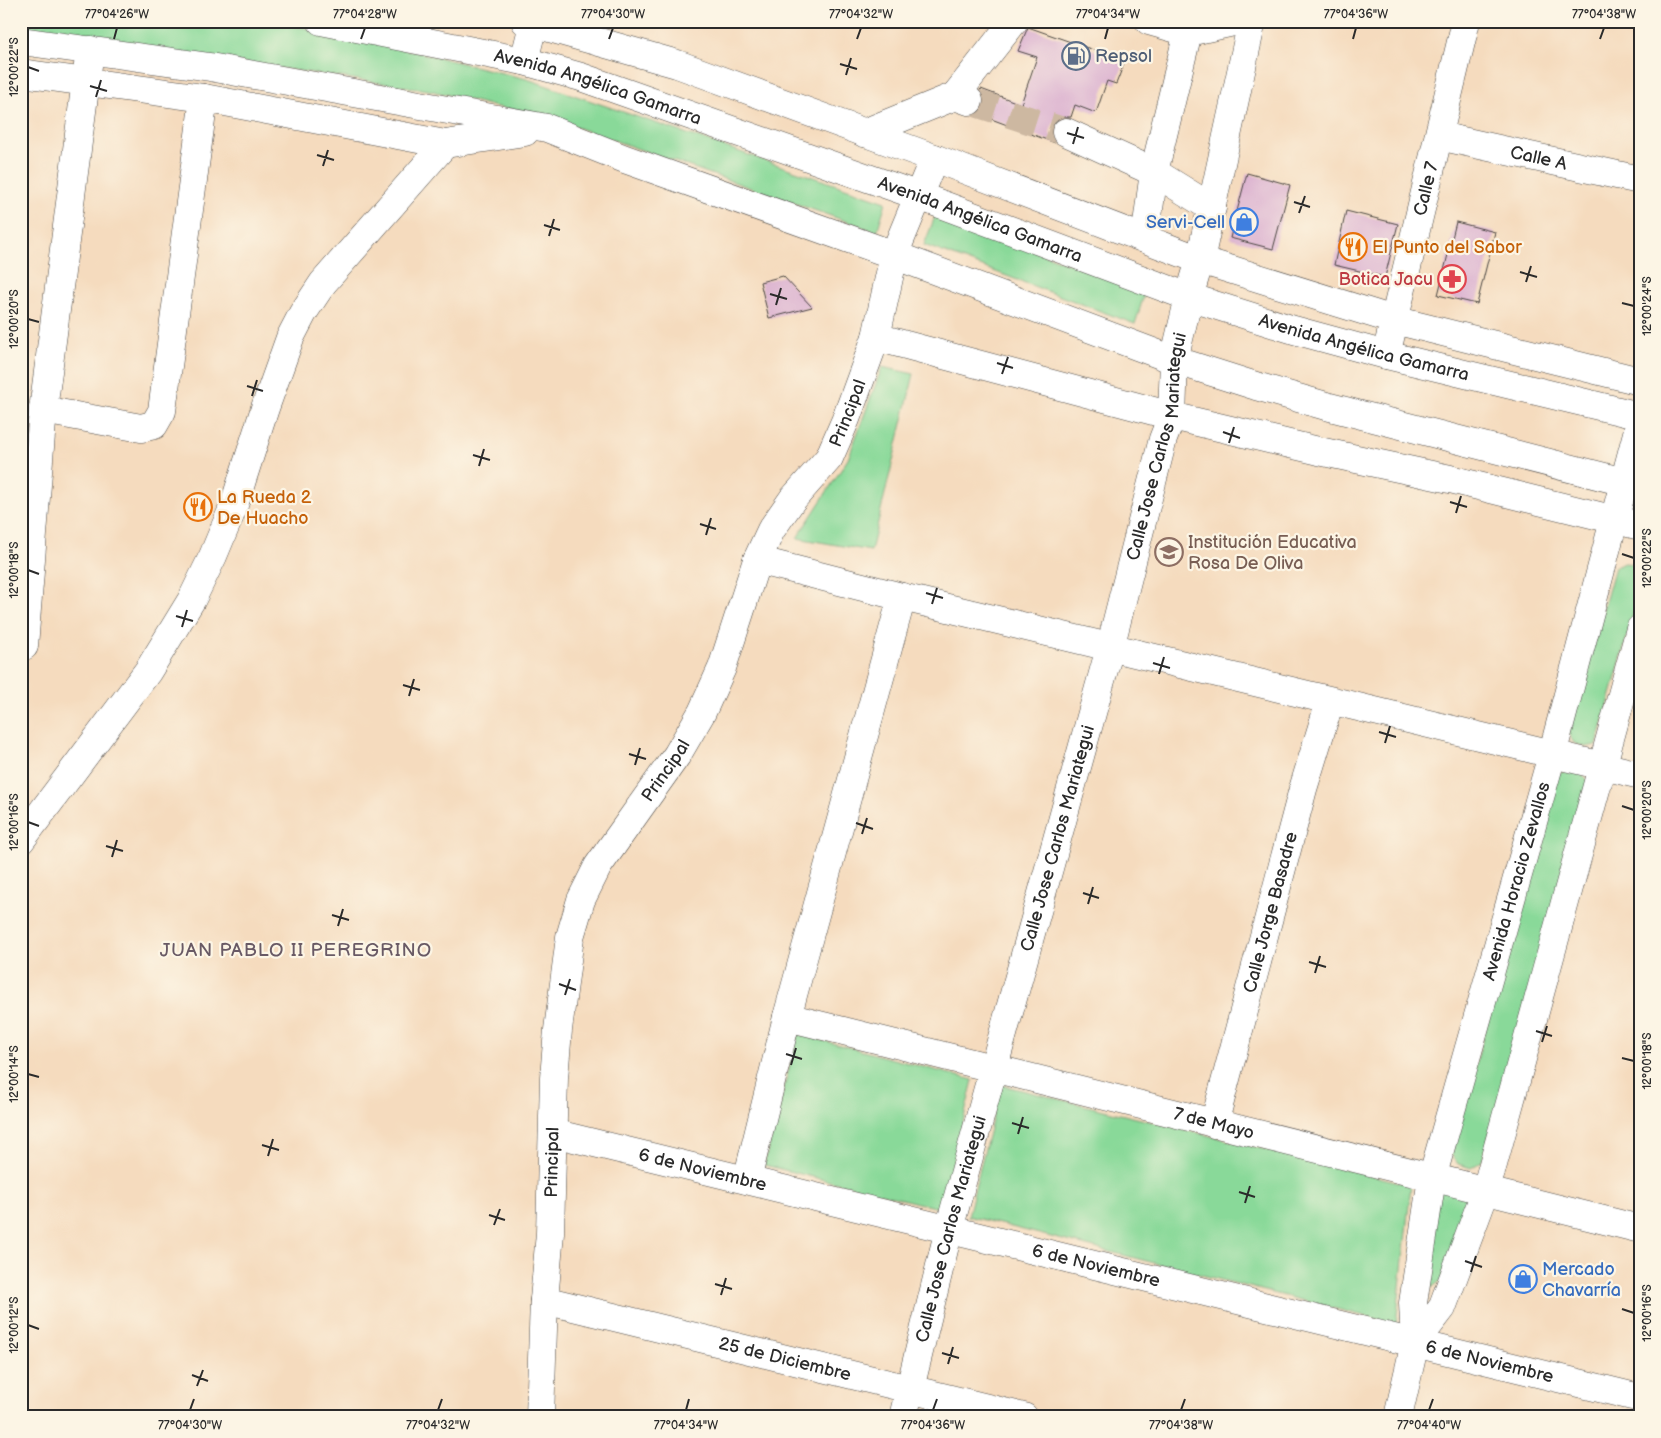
<svg xmlns="http://www.w3.org/2000/svg" width="1661" height="1438" viewBox="0 0 1661 1438" font-family="'Balsamiq Sans',sans-serif">
  <style>
    .green { fill: #89d999; stroke: #5a8262 }
    .building { fill: #dcb2d0 }
    .lines { fill: none; stroke-linecap: round; stroke-linejoin: round }
    .minor-tunnel { stroke: #cdb8a1; stroke-width: 28; stroke-dasharray: 28 14; stroke-linecap: butt }
    .minor-casing { stroke: #494541; stroke-width: 29 }
    .major-casing { stroke: #494541; stroke-width: 29 }
    .minor { stroke: #fff; stroke-width: 28 }
    .major { stroke: #fff; stroke-width: 28 }
    .ticks { fill: none; stroke: #2b2b2b; stroke-width: 2 }
    .labels { text-anchor: middle; stroke-width: 4.5; stroke-linejoin: round; paint-order: stroke }
    .service-label { font-size: 18px; fill: #4e5e75; stroke: #fcf5e5; text-anchor: start }
    .street-label { font-size: 18px; fill: #2b2b2b; stroke: #fcf5e5 }
    .shop-label { font-size: 18px; fill: #366cbe; stroke: #fcf5e5; text-anchor: end }
    .food-label { font-size: 18px; fill: #c56008; stroke: #fcf5e5; text-anchor: start }
    .health-label { font-size: 18px; fill: #be3a42; stroke: #fcf5e5; text-anchor: end }
    .education-label { font-size: 18px; fill: #785e54; stroke: #fcf5e5; text-anchor: start }
    .neighbourhood-label { font-size: 19px; letter-spacing: 1px; fill: #695a65; stroke: #fcf5e5 }
    .neatline { fill: none; stroke: #2b2b2b; stroke-width: 2 }
    .ticks-label { font-size: 12px; text-anchor: middle; fill: #2b2b2b }
  </style>
  <rect width="100%" height="100%" fill="#fcf5e5"/>
  <filter id="ink" filterUnits="userSpaceOnUse"><feTurbulence type="fractalNoise" baseFrequency=".02" numOctaves="2"/><feDisplacementMap in="SourceGraphic" scale="10" xChannelSelector="R" yChannelSelector="G"/><feConvolveMatrix kernelMatrix="1 2 1 2 8 2 1 2 1" color-interpolation-filters="sRGB"/></filter>
  <filter id="wash" filterUnits="userSpaceOnUse"><feTurbulence type="fractalNoise" baseFrequency=".0096" numOctaves="4" result="noise"/><feDisplacementMap in="SourceGraphic" scale="20" xChannelSelector="R" yChannelSelector="G"/><feGaussianBlur stdDeviation="1.12" result="paint"/><feColorMatrix in="noise" values="0 0 0 0 0 0 0 0 0 0 0 0 0 0 0 0 0 1.4 0 .05"/><feComposite in="paint" operator="in"/></filter>
  <g filter="url(#wash)">
    <rect width="100%" height="100%" fill="#f5dbbe"/>
    <path class="green" d="M21 21H258L334 32 527 79 886 202 877 232 567 124 428 90 21 30Z
      M936 214 1145 292 1135 324 924 245Z
      M882 367 914 374 871 551 797 538 848 459Z
      M1625 563 1638 565 1640 590 1597 745 1585 747 1574 743 1568 734 1615 567Z
      M1567 771 1582 774 1588 780 1482 1161 1471 1168 1458 1164 1451 1154 1556 774Z
      M798 1034 973 1080 942 1209 764 1165Z
      M1001 1085 1411 1185 1396 1324 968 1216Z
      M1439 1185 1474 1195 1442 1280 1431 1288 1426 1276Z"/>
    <g id="blocks">
      <path class="building" d="M1028 27 1125 61 1116 84 1107 81 1096 113 1075 105 1071 117H1064L1057 120 1052 126 1050 133 1055 143 978 114 984 106V98L980 90 981 89 1021 104 1037 57 1018 51Z
        M1247 173 1290 185 1273 249 1230 238Z
        M1346 211 1398 224 1385 277 1334 265Z
        M1456 222 1495 232 1477 304 1438 295Z
        M783 276 812 307 769 318 760 282Z"/>
    </g>
  </g>
  <g filter="url(#ink)">
    <use href="#blocks" fill-opacity="0" stroke="#494541" stroke-width="1"/>
    <g class="lines">
      <path class="minor-tunnel" d="M969 101 1066 132"/>
      <defs>
        <g id="minor">
          <path d="M1149 21 1188 32"/>
          <path d="M524 61 534 21"/>
          <path d="M955 96 1014 21"/>
          <path d="M1066 132 1154 172 1145 239"/>
          <path d="M864 133 955 96 969 101"/>
          <path id="s1" d="M1439 136 1640 180"/>
          <path d="M1212 208 1154 172 1188 32 1238 21"/>
          <path d="M876 337 1172 416 1319 451 1450 479 1640 526"/>
          <path id="s2" d="M1386 355 1466 21"/>
          <path d="M43 410 141 428 154 425 162 411 204 98"/>
          <path d="M757 560 902 597 1640 775"/>
          <path d="M24 646 43 410 90 50"/>
          <path d="M21 840 148 671 192 599 213 556 233 508 265 408 290 338 303 313 323 283 445 144"/>
          <path id="s3" d="M787 1017 1640 1229"/>
          <path id="s4" d="M1214 1124 1303 789 1330 701"/>
          <path id="s5" d="M553 1133 1640 1398"/>
          <path d="M747 1180 787 1017 902 597"/>
          <path id="s6" d="M544 1300 1024 1417"/>
          <path d="M1415 1343 1442 1308 1486 1190 1640 629"/>
          <path id="s7" d="M540 1417 544 1300 550 1233 554 1078 558 1030 570 937 581 900 598 866 677 755 702 712 722 668 757 560 771 530 792 500 829 458 846 419 876 337 894 255 934 158"/>
          <path id="s8" d="M903 1417 949 1229 1110 648 1163 439 1172 416 1174 360 1189 297 1200 260 1252 21"/>
          <path id="s9" d="M1398 1417 1415 1343 1413 1303 1432 1178 1552 755 1640 422"/>
        </g>
        <g id="major">
          <path id="s10" d="M321 21 524 61 581 77 919 196 1189 297 1294 330 1386 355 1640 416"/>
          <path d="M525 21 677 64 934 158 1200 260 1394 320 1640 381"/>
          <path d="M21 41 210 67 547 128 625 159 894 255 1174 360 1256 386 1326 406 1640 486"/>
          <path d="M21 73 204 98 445 144 525 132"/>
        </g>
      </defs>
      <use href="#minor" class="minor-casing"/>
      <use href="#major" class="major-casing"/>
      <use href="#minor" class="minor"/>
      <use href="#major" class="major"/>
    </g>
  </g>
  <path class="ticks" d="M114 39 117 28M361 39 365 28M609 39 613 28M857 39 861 28M1105 39 1108 28M1353 39 1356 28M1600 39 1604 28M840 64 857 69M28 67 39 71M846 75 851 58M90 86 107 91M96 97 101 80M1067 133 1084 138M1073 144 1078 127M317 155 334 160M323 166 328 150M1294 202 1310 207M1299 213 1305 196M544 225 560 230M549 236 554 219M1520 272 1537 277M1526 282 1531 266M770 294 787 299M1622 303 1634 306M776 305 781 288M28 319 39 322M997 363 1013 368M1002 374 1008 357M247 386 263 391M252 396 257 380M1223 432 1240 438M1229 443 1234 427M473 455 490 460M479 466 484 449M1450 502 1467 507M1456 513 1461 496M700 524 716 529M706 535 711 518M1622 554 1634 558M28 570 39 574M926 593 943 598M932 604 937 588M176 616 193 621M182 627 187 610M1153 663 1170 668M1159 674 1164 657M403 685 420 690M409 696 414 679M1379 732 1396 737M1385 743 1390 726M629 754 646 759M635 765 640 748M1622 806 1634 810M28 822 39 826M856 823 873 829M862 834 867 818M106 846 123 851M112 857 117 840M1083 893 1099 898M1088 904 1093 887M332 915 349 920M338 926 343 909M1309 962 1326 967M1315 973 1320 956M559 984 576 990M565 995 570 979M1536 1031 1552 1036M1542 1042 1547 1026M786 1054 802 1059M1622 1058 1634 1061M791 1065 796 1048M28 1074 39 1077M1012 1123 1029 1128M1018 1134 1023 1117M262 1145 279 1150M268 1156 273 1139M1239 1192 1255 1197M1245 1203 1250 1186M489 1215 505 1220M494 1225 500 1209M1465 1261 1482 1267M1471 1272 1476 1256M715 1284 732 1289M721 1295 726 1278M1622 1309 1634 1313M28 1325 39 1329M942 1353 959 1358M948 1364 953 1347M192 1375 208 1381M197 1386 203 1370M190 1410 194 1399M438 1410 442 1399M686 1410 689 1399M933 1410 937 1399M1181 1410 1185 1399M1429 1410 1433 1399"/>
  <defs>
    <symbol id="fuel-ring" viewBox="-11 -11 22 22"><circle r="9.5" fill="#fcf5e5" stroke="#5c6f8a" stroke-width="1.5"/><path d="M-5.5-6h7V0h2V4h1.3V-2.5L3-4.5l.8-.8L6-3V5H2.5V1h-1V6h-7ZM-4.2-4.7v3.2H.2V-4.7Z" fill="#5c6f8a"/></symbol>
    <symbol id="shop-ring" viewBox="-11 -11 22 22"><circle r="9.5" fill="#fcf5e5" stroke="#3f7fe0" stroke-width="1.5"/><path d="M-5-2.5h2.3a2.7 3.5 0 0 1 5.4 0H5L5.5 6h-11ZM-1.5-2.5h3a1.5 2.3 0 0 0-3 0Z" fill="#3f7fe0"/></symbol>
    <symbol id="restaurant-ring" viewBox="-11 -11 22 22"><circle r="9.5" fill="#fcf5e5" stroke="#e8710a" stroke-width="1.5"/><path d="M-5-6h1v4h1v-4h1v4h1v-4h1v5L-1.5 .5V6h-2V.5L-5-1ZM5-6V6H3V1.5H1.5Q1.5-4 5-6Z" fill="#e8710a"/></symbol>
    <symbol id="pharmacy-ring" viewBox="-11 -11 22 22"><circle r="9.5" fill="#fcf5e5" stroke="#e0444e" stroke-width="1.5"/><path d="M-2-6h4v4h4v4h-4v4h-4v-4h-4v-4h4Z" fill="#e0444e"/></symbol>
    <symbol id="school-ring" viewBox="-11 -11 22 22"><circle r="9.5" fill="#fcf5e5" stroke="#8d6e63" stroke-width="1.5"/><path d="M0-5L7-2L0 1L-7-2ZM-4 1L0 2.5L4 1V4Q0 6-4 4Z" fill="#8d6e63"/></symbol>
  </defs>
  <g fill-rule="evenodd">
    <use href="#fuel-ring" x="1060" y="40" width="32" height="32"/>
    <use href="#shop-ring" x="1228" y="206" width="32" height="32"/>
    <use href="#restaurant-ring" x="1337" y="231" width="32" height="32"/>
    <use href="#pharmacy-ring" x="1436" y="263" width="32" height="32"/>
    <use href="#restaurant-ring" x="182" y="491" width="32" height="32"/>
    <use href="#school-ring" x="1153" y="536" width="32" height="32"/>
    <use href="#shop-ring" x="1507" y="1263" width="32" height="32"/>
  </g>
  <g class="labels">
    <g class="service-label">
      <text x="1095" y="62">Repsol</text>
    </g>
    <g class="street-label">
      <text dy="6" stroke="none"><textPath href="#s10" startOffset="285">Avenida Angélica Gamarra</textPath></text>
      <text dy="6" stroke="none"><textPath href="#s1" startOffset="102">Calle A</textPath></text>
      <text dy="6" stroke="none"><textPath href="#s2" startOffset="171">Calle 7</textPath></text>
      <text dy="6" stroke="none"><textPath href="#s10" startOffset="690">Avenida Angélica Gamarra</textPath></text>
      <text dy="6" stroke="none"><textPath href="#s10" startOffset="1095">Avenida Angélica Gamarra</textPath></text>
      <text dy="6" stroke="none"><textPath href="#s7" startOffset="1080">Principal</textPath></text>
      <text dy="6" stroke="none"><textPath href="#s8" startOffset="1004">Calle Jose Carlos Mariategui</textPath></text>
      <text dy="6" stroke="none"><textPath href="#s7" startOffset="675">Principal</textPath></text>
      <text dy="6" stroke="none"><textPath href="#s8" startOffset="599">Calle Jose Carlos Mariategui</textPath></text>
      <text dy="6" stroke="none"><textPath href="#s9" startOffset="551">Avenida Horacio Zevallos</textPath></text>
      <text dy="6" stroke="none"><textPath href="#s4" startOffset="219">Calle Jorge Basadre</textPath></text>
      <text dy="6" stroke="none"><textPath href="#s3" startOffset="440">7 de Mayo</textPath></text>
      <text dy="6" stroke="none"><textPath href="#s7" startOffset="255">Principal</textPath></text>
      <text dy="6" stroke="none"><textPath href="#s5" startOffset="154">6 de Noviembre</textPath></text>
      <text dy="6" stroke="none"><textPath href="#s8" startOffset="194">Calle Jose Carlos Mariategui</textPath></text>
      <text dy="6" stroke="none"><textPath href="#s5" startOffset="559">6 de Noviembre</textPath></text>
      <text dy="6" stroke="none"><textPath href="#s6" startOffset="248">25 de Diciembre</textPath></text>
      <text dy="6" stroke="none"><textPath href="#s5" startOffset="964">6 de Noviembre</textPath></text>
    </g>
    <g class="shop-label">
      <text x="1225" y="228">Servi-Cell</text>
      <text x="1542" y="1275" text-anchor="start">Mercado<tspan x="1542" dy="21">Chavarría</tspan></text>
    </g>
    <g class="food-label">
      <text x="1372" y="253">El Punto del Sabor</text>
      <text x="217" y="503">La Rueda 2<tspan x="217" dy="21">De Huacho</tspan></text>
    </g>
    <g class="health-label">
      <text x="1433" y="285">Botica Jacu</text>
    </g>
    <g class="education-label">
      <text x="1188" y="548">Institución Educativa<tspan x="1188" dy="21">Rosa De Oliva</tspan></text>
    </g>
    <g class="neighbourhood-label">
      <text x="296" y="956">JUAN PABLO II PEREGRINO</text>
    </g>
  </g>
  <rect width="1661" height="1438" fill="none" stroke="#fcf5e5" stroke-width="55"/>
  <rect x="28" y="28" width="1606" height="1382" class="neatline"/>
  <g class="ticks-label">
    <text x="117" y="18">77°04'26"W</text>
    <text x="365" y="18">77°04'28"W</text>
    <text x="613" y="18">77°04'30"W</text>
    <text x="861" y="18">77°04'32"W</text>
    <text x="1108" y="18">77°04'34"W</text>
    <text x="1356" y="18">77°04'36"W</text>
    <text x="1604" y="18">77°04'38"W</text>
    <text transform="translate(14 67) rotate(-90)" y="4">12°00'22"S</text>
    <text transform="translate(1647 306) rotate(-90)" y="4">12°00'24"S</text>
    <text transform="translate(14 319) rotate(-90)" y="4">12°00'20"S</text>
    <text transform="translate(1647 558) rotate(-90)" y="4">12°00'22"S</text>
    <text transform="translate(14 570) rotate(-90)" y="4">12°00'18"S</text>
    <text transform="translate(1647 810) rotate(-90)" y="4">12°00'20"S</text>
    <text transform="translate(14 822) rotate(-90)" y="4">12°00'16"S</text>
    <text transform="translate(1647 1061) rotate(-90)" y="4">12°00'18"S</text>
    <text transform="translate(14 1074) rotate(-90)" y="4">12°00'14"S</text>
    <text transform="translate(1647 1313) rotate(-90)" y="4">12°00'16"S</text>
    <text transform="translate(14 1325) rotate(-90)" y="4">12°00'12"S</text>
    <text x="190" y="1429">77°04'30"W</text>
    <text x="438" y="1429">77°04'32"W</text>
    <text x="686" y="1429">77°04'34"W</text>
    <text x="933" y="1429">77°04'36"W</text>
    <text x="1181" y="1429">77°04'38"W</text>
    <text x="1429" y="1429">77°04'40"W</text>
  </g>
</svg>
